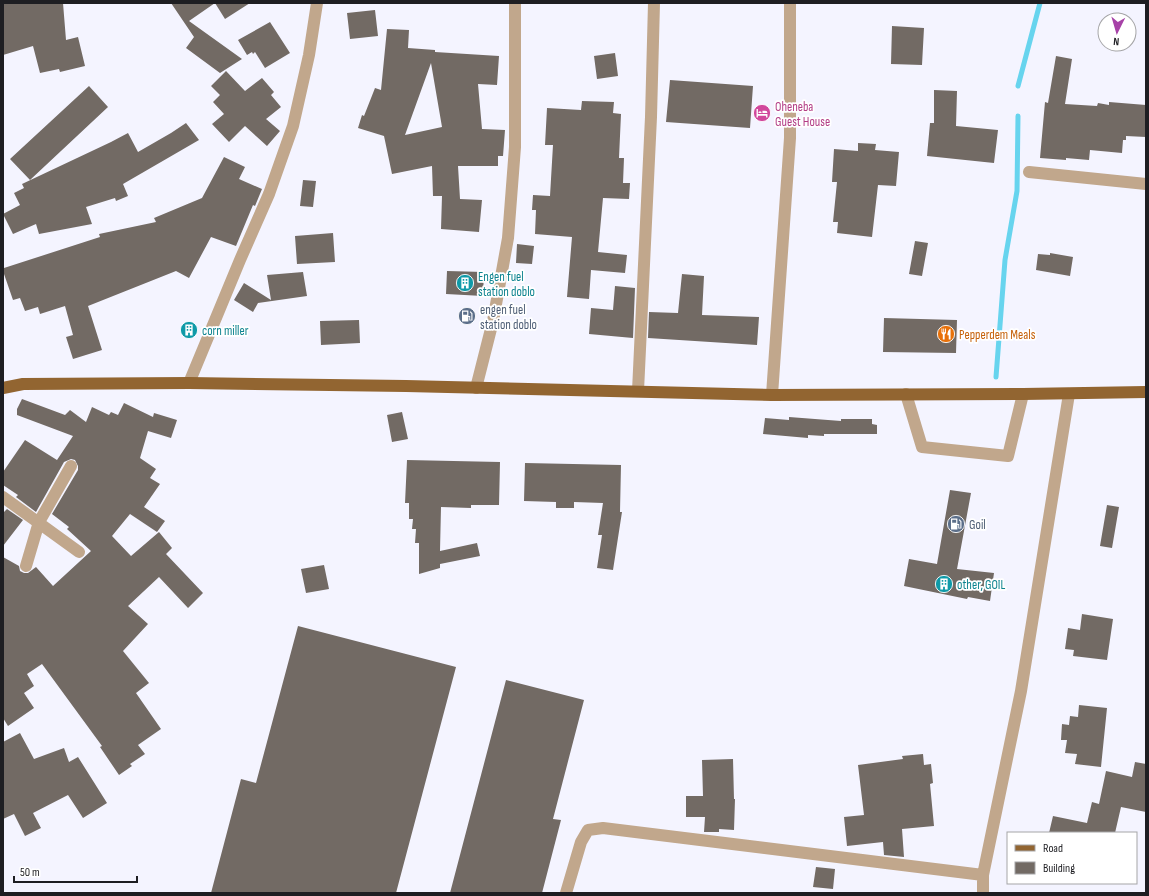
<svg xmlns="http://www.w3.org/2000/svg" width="1149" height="896" viewBox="0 0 1149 896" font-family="'Sofia Sans Condensed',sans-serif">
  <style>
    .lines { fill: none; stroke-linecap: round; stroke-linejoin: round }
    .stream { stroke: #67d4ee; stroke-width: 5 }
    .building { fill: #726a64; fill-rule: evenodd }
    .minor { stroke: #c1a78c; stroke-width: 12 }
    .major { stroke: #926531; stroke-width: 12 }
    .labels { text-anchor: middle; stroke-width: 3.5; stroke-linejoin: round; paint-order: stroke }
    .hotel-label { font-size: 13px; fill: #b23c85; stroke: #fff; text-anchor: start }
    .culture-label { font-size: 13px; fill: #0d838f; stroke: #fff; text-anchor: start }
    .service-label { font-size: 13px; fill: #4e5e75; stroke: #fff; text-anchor: start }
    .food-label { font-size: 13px; fill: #c56008; stroke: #fff; text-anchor: start }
  </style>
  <rect width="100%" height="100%" fill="#f4f4ff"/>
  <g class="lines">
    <path class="stream" d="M1018 86 1040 3
      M996 377 1005 260 1017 191 1018 116"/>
  </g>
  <path class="building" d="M3 3H63L66 40 78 37 85 66 60 72 59 69 40 73 33 46 3 55Z
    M171 3H250L225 19 215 3 189 21 242 59 220 73 186 48 194 37Z
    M375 10 378 36 350 39 347 13Z
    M270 22 290 53 265 68 255 52 253 54 252 52 247 55 238 40Z
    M892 26 924 28 922 65 891 64Z
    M387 29 409 30 408 48 435 50V52L499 56 497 85 478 84 482 129 505 130 503 156H498V166H458L460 199 482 200 479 232 441 229 442 196H433L432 166 392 174 384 136 358 128 362 115 364 116 375 88 381 90ZM431 63 442 127 405 135Z
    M615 53 618 76 597 79 594 56Z
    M1056 56 1072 59 1065 104 1097 106 1098 103 1109 105V102L1146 105V137L1126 136V140H1123L1122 153 1090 150 1089 160 1066 158V160L1040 158 1045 102 1048 103Z
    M226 71 245 91 262 78 274 92 271 95 281 107 266 119 280 131 267 146 245 126 229 142 212 124 224 114 213 102 220 95 211 86Z
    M670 80 753 86 750 128 666 122Z
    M89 86 108 107 30 180 10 159Z
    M934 90 957 91 956 126 998 130 994 163 927 156 930 123H934Z
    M582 101 614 102 613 113 621 114 619 158H624L623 183H630L629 199 603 198 598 252 627 255 625 273 591 270 589 299 567 297 572 237 535 234 536 210H532L533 195 550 196 553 145H545L547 108 581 110Z
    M186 123 199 140 123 184 128 196 116 201 115 198 86 207 92 224 39 234 36 224 13 234 3 214 20 205 14 193 24 188 22 184 111 142 128 133 138 152 171 133Z
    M858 143 876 144 875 150 899 152 896 186 878 185 872 237 837 233 838 222H833L837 182H832L834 149 858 151Z
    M224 157 245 167 239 179 262 189 255 206 253 205 236 246 211 237 189 278 176 271 88 306 102 350 73 359 66 337 73 335 65 306 40 314 38 307 25 311 20 298 13 300 4 274V268L100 237 99 234 156 222 154 218 202 198Z
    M303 180 316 181 313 207 300 206Z
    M333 233 335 262 297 264 295 236Z
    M915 241 928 243 922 276 909 274Z
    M517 244 534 246 532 264 516 263Z
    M1050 253 1073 257 1070 276 1036 270 1038 254 1050 255Z
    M447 271 484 272 483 296 446 294Z
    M303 272 307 296 258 303 253 312 234 300 244 283 271 300 267 275Z
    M682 274 704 276 702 315 759 317 757 345 648 338 649 312 678 313Z
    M615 286 635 288 633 338 589 334 591 308 613 310Z
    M884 318 957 320 956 353 883 352Z
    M359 320 360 343 321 345 320 321Z
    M22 399 65 415 70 410 86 422 92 407 109 415 111 412 118 415 124 403 153 417 154 413 177 420 171 438 148 431 140 458 156 469 150 478 160 484 144 507 165 521 157 532 130 514 112 536 131 556 159 532 172 548 166 554 203 593 188 608 159 577 128 606 148 624 123 651 149 683 136 693 161 729 138 745 145 754 130 764 132 766 119 775 100 747 102 746 42 664 27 674 34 686 24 693 34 708 8 726 3 718V557L19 566 20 571 24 573H28L36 567 53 586 91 551 67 529 69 527 52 514 78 470V466L75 460 71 459 64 462 36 512 16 497 18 495 3 485V472L25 440 57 460 73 436 17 415V409Z
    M402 412 408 439 392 442 387 415Z
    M789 417 841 421V419H872V424L877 425V434H824V436L808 435V438L763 434 765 418 789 420Z
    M407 460 500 462 499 505H471V508L441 507 440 551 477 543 480 556 440 564V568L419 574V543H415L416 529H412L413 519H409V503H405Z
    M525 463 621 465 620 512H622L613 570 597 568 602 535H598L603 503 574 502V508H556V502L524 501Z
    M950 490 971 493 957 569 994 573 990 601 968 597 967 599 904 586 909 559 937 564Z
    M1107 505 1119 507 1112 548 1100 546Z
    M7 509 23 520 3 546V513Z
    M324 565 329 589 306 593 301 569Z
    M1082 614 1113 619 1107 660 1073 656 1074 650 1065 649 1068 628 1080 630Z
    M298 626 456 667 396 893H211L241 779 256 783Z
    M506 680 584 700 553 819 561 820 542 893H450Z
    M1079 705 1107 708 1101 767 1075 764 1077 754 1065 753 1067 740H1061L1062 724 1069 725 1070 716 1078 717Z
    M20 733 34 759 64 748 69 762 78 757 107 803 83 818 68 795 33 813 41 828 25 836 14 814 3 819V742Z
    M923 754 924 765 931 764 933 783 930 784 934 826 902 829 904 857 884 855 883 842 847 846 844 817 864 815 858 765 903 759 902 756Z
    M733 759 734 799H735L734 830 719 829V832H704L705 817H686V796H703L702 760Z
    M1135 762 1146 764V812L1121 807 1115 833H1049L1053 816 1087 823 1092 802 1099 804 1106 771 1132 777Z
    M816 867 835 869 833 889 813 887Z"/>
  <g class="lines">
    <path class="minor" d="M1029 172 1146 184
      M189 383 240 260 269 194 293 126 309 55 317 3
      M476 388 493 321 508 238 515 147V3
      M638 391 651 117 654 3
      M906 394 922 447 1008 456 1023 394
      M772 395 790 138V3
      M3 497 79 552
      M26 566 39 522 71 466
      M566 893 581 842 588 830 603 828 983 875
      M983 893V875L1021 691 1069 394"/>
    <path class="major" d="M3 388 23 384 189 383 406 386 772 395 1023 394 1146 392"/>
  </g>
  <defs>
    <symbol id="hotel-disc" viewBox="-11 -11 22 22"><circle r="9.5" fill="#d1479c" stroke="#fff"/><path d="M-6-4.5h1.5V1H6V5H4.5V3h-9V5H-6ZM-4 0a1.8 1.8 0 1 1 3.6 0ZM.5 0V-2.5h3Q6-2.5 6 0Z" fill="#fff"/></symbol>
    <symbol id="building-disc" viewBox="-11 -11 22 22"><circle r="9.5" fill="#0f9aa8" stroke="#fff"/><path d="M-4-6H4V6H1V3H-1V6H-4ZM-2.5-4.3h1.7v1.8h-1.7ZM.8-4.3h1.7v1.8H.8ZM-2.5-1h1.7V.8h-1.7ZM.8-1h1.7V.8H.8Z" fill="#fff"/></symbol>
    <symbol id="fuel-disc" viewBox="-11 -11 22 22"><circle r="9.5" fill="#5c6f8a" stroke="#fff"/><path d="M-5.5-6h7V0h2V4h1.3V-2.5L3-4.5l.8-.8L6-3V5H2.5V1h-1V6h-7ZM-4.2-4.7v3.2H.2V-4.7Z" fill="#fff"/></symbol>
    <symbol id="restaurant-disc" viewBox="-11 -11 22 22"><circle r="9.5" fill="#e8710a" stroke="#fff"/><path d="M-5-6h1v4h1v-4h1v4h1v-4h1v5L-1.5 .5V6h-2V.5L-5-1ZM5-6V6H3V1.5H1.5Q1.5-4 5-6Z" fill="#fff"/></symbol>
  </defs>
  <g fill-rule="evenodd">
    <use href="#hotel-disc" x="752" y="103" width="20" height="20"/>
    <use href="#building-disc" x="455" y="273" width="20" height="20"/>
    <use href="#fuel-disc" x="457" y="306" width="20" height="20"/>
    <use href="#building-disc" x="179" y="320" width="20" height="20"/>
    <use href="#restaurant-disc" x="936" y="324" width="20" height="20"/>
    <use href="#fuel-disc" x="946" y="514" width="20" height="20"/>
    <use href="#building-disc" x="934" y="574" width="20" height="20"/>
  </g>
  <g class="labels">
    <g class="hotel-label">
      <text x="775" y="111">Oheneba<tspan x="775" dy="15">Guest House</tspan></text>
    </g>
    <g class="culture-label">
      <text x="478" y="281">Engen fuel<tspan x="478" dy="15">station doblo</tspan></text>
      <text x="202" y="335">corn miller</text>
      <text x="957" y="589">other, GOIL</text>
    </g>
    <g class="service-label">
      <text x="480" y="314">engen fuel<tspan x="480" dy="15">station doblo</tspan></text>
      <text x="969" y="529">Goil</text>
    </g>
    <g class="food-label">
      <text x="959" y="339">Pepperdem Meals</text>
    </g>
  </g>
  <rect width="1149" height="896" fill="none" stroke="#1e1e22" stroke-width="8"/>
  <rect x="1007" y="832" width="130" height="52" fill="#ffffff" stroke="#a5a5a7"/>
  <rect x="1015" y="845" width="20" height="6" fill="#926531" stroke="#a5a5a7"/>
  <text x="1043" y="852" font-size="12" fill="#1e1e22">Road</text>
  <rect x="1015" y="862" width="20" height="12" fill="#726a64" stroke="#a5a5a7"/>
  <text x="1043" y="872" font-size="12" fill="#1e1e22">Building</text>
  <g transform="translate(1117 32) rotate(185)"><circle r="19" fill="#ffffff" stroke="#a5a5a7"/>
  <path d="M0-3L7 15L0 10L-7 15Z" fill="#a641a7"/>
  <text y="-6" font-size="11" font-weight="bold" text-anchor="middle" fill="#1e1e22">N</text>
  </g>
  <path d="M14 876v6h123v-6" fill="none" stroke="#1e1e22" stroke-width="2"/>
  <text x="20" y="876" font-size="12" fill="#1e1e22" stroke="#ffffff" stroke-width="3" paint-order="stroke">50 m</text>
</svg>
